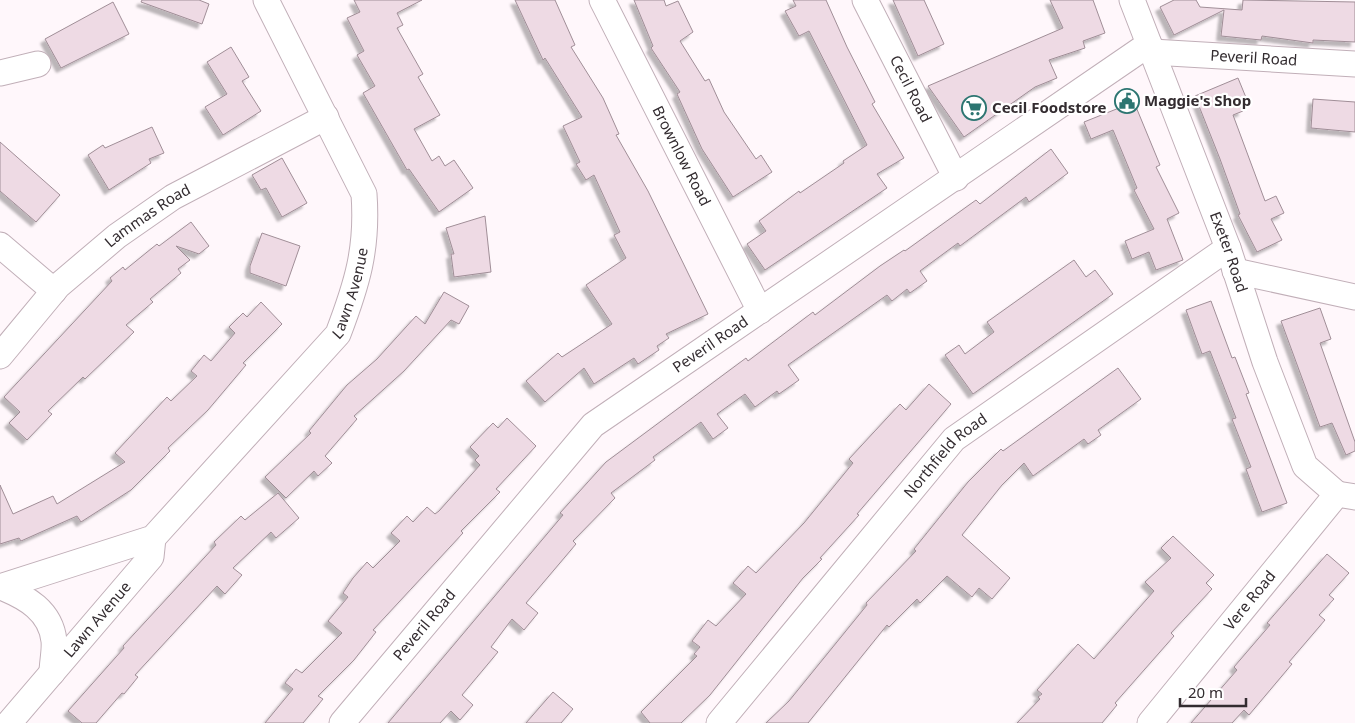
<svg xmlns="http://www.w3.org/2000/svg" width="1355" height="723" viewBox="0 0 1355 723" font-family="'Noto Sans',sans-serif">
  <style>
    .building { fill: #eedae4; stroke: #a08e97; filter: url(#shadow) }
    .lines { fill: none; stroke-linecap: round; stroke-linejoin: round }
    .minor-casing { stroke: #c1afb8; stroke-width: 27 }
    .minor { stroke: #fff; stroke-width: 25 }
    .labels { text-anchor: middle; stroke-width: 4.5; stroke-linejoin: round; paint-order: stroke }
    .street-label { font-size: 15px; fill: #332c30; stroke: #fff }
    .poi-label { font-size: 15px; font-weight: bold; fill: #332c30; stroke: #fff; text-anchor: start }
  </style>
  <defs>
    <filter id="shadow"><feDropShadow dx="-4.5" dy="4.5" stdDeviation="1" flood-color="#0004"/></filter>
  </defs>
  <rect width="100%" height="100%" fill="#fff7fb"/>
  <path class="building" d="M142 0H199L209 4 202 24 141 2Z
    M354 0H422L397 13 403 25 397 28 423 74 418 77 440 115 414 129 432 161 439 156 445 166 454 160 473 188 439 212 409 169 407 170 363 93 375 86 357 55 364 51 347 18 360 12Z
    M515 0H555L575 45 571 47 603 98 619 134 616 135 648 191 708 314 666 334 669 338 657 346 659 350 638 364 634 358 594 384 584 368 545 402 526 381 558 353 562 357 612 324 586 285 626 258 614 235 620 232 594 175 586 180 576 164 580 162 563 126 582 117 545 58 543 60Z
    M634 0H664L666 6 678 1 693 32 680 41 705 81 709 79 724 112 756 159 761 155 772 172 733 197 702 149 677 94 680 92 651 48 653 46Z
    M793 0H826L847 47 875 102 872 104 904 158 877 174 887 188 765 270 747 244 766 231 759 221 799 191 800 193 844 163 843 161 867 145 809 31 799 36 785 11 796 6Z
    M893 0H924L944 44 918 56Z
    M1050 0H1093L1105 33 1083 41 1085 48 1049 60 1057 78 1035 87 964 137 928 86 1063 28Z
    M1174 0H1196L1200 7 1242 10 1243 0 1355 2V42L1313 40V43L1262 36 1261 40 1221 36 1224 10 1174 35 1160 7Z
    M113 2 129 34 61 68 45 39Z
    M231 47 249 77 242 81 261 111 223 135 205 107 227 94 207 62Z
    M1238 78 1247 100 1239 103 1243 111 1233 115 1265 201 1276 196 1284 213 1271 219 1282 240 1257 252 1238 215 1240 214 1220 159 1195 96Z
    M1313 99 1355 102V132L1311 128Z
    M1134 102 1160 165 1156 167 1179 213 1167 219 1183 260 1156 270 1149 252 1132 259 1125 241 1154 229 1134 190 1137 188 1113 130 1091 139 1084 122Z
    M152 127 164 153 149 159 151 163 109 190 88 155 103 145 105 148Z
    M0 142 60 195 36 222 0 191Z
    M1051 149 1068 173 1029 202 1026 197 960 246 958 243 920 271 927 281 910 293 907 289 892 301 887 295 788 365 799 380 779 394 777 391 755 407 745 394 717 414 728 428 713 439 701 422 653 457 655 460 611 493 615 498 573 541 576 544 526 603 538 613 524 630 512 619 491 647 498 652 462 695 473 705 460 720 451 711 440 723H388L563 515 560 513 606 462 746 358 748 361 813 312 815 315 880 266 904 250 905 251 976 200 980 204Z
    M282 158 307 203 282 217 266 188 261 190 252 175Z
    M485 216 491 272 454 277 451 254H454L446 228Z
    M191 222 209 246 199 254 176 246 190 260 178 269 181 273 150 299 153 302 126 325 134 332 85 379 83 377 48 411 52 414 27 440 9 423 20 412 4 397 112 281 110 278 123 267 125 270 157 244 159 246Z
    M262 233 300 246 286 286 250 273V266Z
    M1074 260 1086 277 1095 270 1113 294 973 394 945 355 959 345 965 354 994 332 987 322Z
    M444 292 469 306 459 324 451 320 404 371 354 416 357 419 325 456 332 463 318 476 314 471 286 498 265 477 311 433 309 431 347 385 377 359 416 316 425 324Z
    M1211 301 1232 358 1235 357 1249 393 1246 394 1287 503 1262 512 1246 469 1251 467 1232 419 1236 418 1210 351 1202 354 1186 310Z
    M261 302 282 324 243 363 246 365 208 410 168 448 170 451 131 490 81 522 77 516 21 541 19 538 0 544V485L13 514 53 496 57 504 125 462 115 453 167 397 171 401 197 376 191 371 204 355 211 361 235 333 229 327 243 313 247 317Z
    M1320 308 1331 339 1320 343 1355 442V451L1346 455 1332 423 1320 427 1281 321Z
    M1118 368 1141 399 1098 430 1101 435 1088 444 1084 439 1033 476 1024 463 1002 485 962 535 1010 578 992 599 979 588 972 597 947 576 920 603 917 599 889 627 887 625 808 723H766L789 701 867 605 866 603 916 551 914 549 968 482 1001 449 1003 451Z
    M929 384 951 404 857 514 859 515 820 558 822 559 803 578 710 695 681 723H650L641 712 697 656 694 654 700 647 692 641 708 620 716 626 746 594 733 583 748 566 756 573 804 523 853 463 849 459 874 432 900 404 906 410Z
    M507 418 536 446 496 489 500 492 461 531 463 533 373 630 376 632 354 660 318 696 323 699 303 723H265L293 689 285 683 296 669 302 673 342 633 328 621 348 597 343 593 353 578 367 562 373 568 400 541 391 533 407 516 413 522 427 507 435 514 439 511 480 465 475 460 479 456 470 447 493 423 498 428Z
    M278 493 299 518 276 538 271 532 233 568 242 575 225 594 217 586 135 675 138 677 124 694 122 693 96 723H82L68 711 124 648 123 646 216 545 214 542 241 516 245 520Z
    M1173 536 1214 575 1206 583 1212 589 1171 633 1174 636 1115 703 1117 705 1102 723H1017L1040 699 1038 697 1042 694 1037 690 1078 644 1094 659 1154 591 1145 582 1171 558 1161 548Z
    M1327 554 1349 573 1329 595 1334 599 1319 615 1325 620 1289 662 1292 664 1249 715 1244 710 1232 723H1191L1237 670 1234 667 1270 625 1267 623Z
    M553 692 573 709 561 723H526Z"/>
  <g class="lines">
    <defs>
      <g id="minor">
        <path id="s1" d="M602 0 760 311"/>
        <path id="s2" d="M865 0 956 178"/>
        <path id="s3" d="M1132 0 1228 248 1265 362 1305 466 1337 494"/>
        <path id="s4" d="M1152 52 1355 64"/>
        <path d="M0 73 38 64"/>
        <path d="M0 245 54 291"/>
        <path d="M1235 271 1355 297"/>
        <path id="s5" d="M0 356 58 286 117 236 173 197 326 117"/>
        <path id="s6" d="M0 587 153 538 338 334C357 284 368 249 364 194L266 0"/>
        <path d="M1 587C26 597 51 611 54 641 55 651 52 663 52 673"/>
        <path id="s7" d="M9 723 151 557 153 538"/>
        <path id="s8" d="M342 723 593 425 1149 44"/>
        <path id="s9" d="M719 723 954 439 1228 248"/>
        <path id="s10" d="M1150 723 1337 494 1355 497"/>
      </g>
    </defs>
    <use href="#minor" class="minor-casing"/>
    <use href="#minor" class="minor"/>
  </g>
  <defs>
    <symbol id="civic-ring" viewBox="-11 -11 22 22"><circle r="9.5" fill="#fff" stroke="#2c7571" stroke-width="1.5"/><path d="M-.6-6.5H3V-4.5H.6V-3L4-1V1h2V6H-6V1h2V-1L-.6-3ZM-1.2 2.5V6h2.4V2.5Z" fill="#2c7571"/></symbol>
    <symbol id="supermarket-ring" viewBox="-11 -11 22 22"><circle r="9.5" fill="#fff" stroke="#2c7571" stroke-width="1.5"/><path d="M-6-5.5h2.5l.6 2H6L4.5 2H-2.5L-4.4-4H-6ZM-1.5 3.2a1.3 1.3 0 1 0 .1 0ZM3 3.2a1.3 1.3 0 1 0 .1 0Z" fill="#2c7571"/></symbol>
  </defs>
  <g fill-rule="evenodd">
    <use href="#civic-ring" x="1113" y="87" width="28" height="28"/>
    <use href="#supermarket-ring" x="960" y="94" width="28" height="28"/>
  </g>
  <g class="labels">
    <g class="street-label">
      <text dy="5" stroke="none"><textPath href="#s4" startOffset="102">Peveril Road</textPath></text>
      <text dy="5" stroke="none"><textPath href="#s2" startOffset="100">Cecil Road</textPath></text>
      <text dy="5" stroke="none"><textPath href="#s1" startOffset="175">Brownlow Road</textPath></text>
      <text dy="5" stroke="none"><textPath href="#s5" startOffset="205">Lammas Road</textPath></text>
      <text dy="5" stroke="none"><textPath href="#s3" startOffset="270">Exeter Road</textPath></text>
      <text dy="5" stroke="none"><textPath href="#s6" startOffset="479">Lawn Avenue</textPath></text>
      <text dy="5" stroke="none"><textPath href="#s8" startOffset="532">Peveril Road</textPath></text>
      <text dy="5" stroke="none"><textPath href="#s9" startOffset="351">Northfield Road</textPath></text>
      <text dy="5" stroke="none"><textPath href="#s10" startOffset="158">Vere Road</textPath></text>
      <text dy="5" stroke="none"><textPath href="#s7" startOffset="136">Lawn Avenue</textPath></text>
      <text dy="5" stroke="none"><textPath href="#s8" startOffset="128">Peveril Road</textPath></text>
    </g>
    <g class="poi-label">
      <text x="1144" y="106">Maggie's Shop</text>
      <text x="992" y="113">Cecil Foodstore</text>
    </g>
  </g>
  <path d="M1180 698v8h66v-8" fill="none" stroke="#332c30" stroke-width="2.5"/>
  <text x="1188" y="698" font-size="15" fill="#332c30" stroke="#ffffff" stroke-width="4" paint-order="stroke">20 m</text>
</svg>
